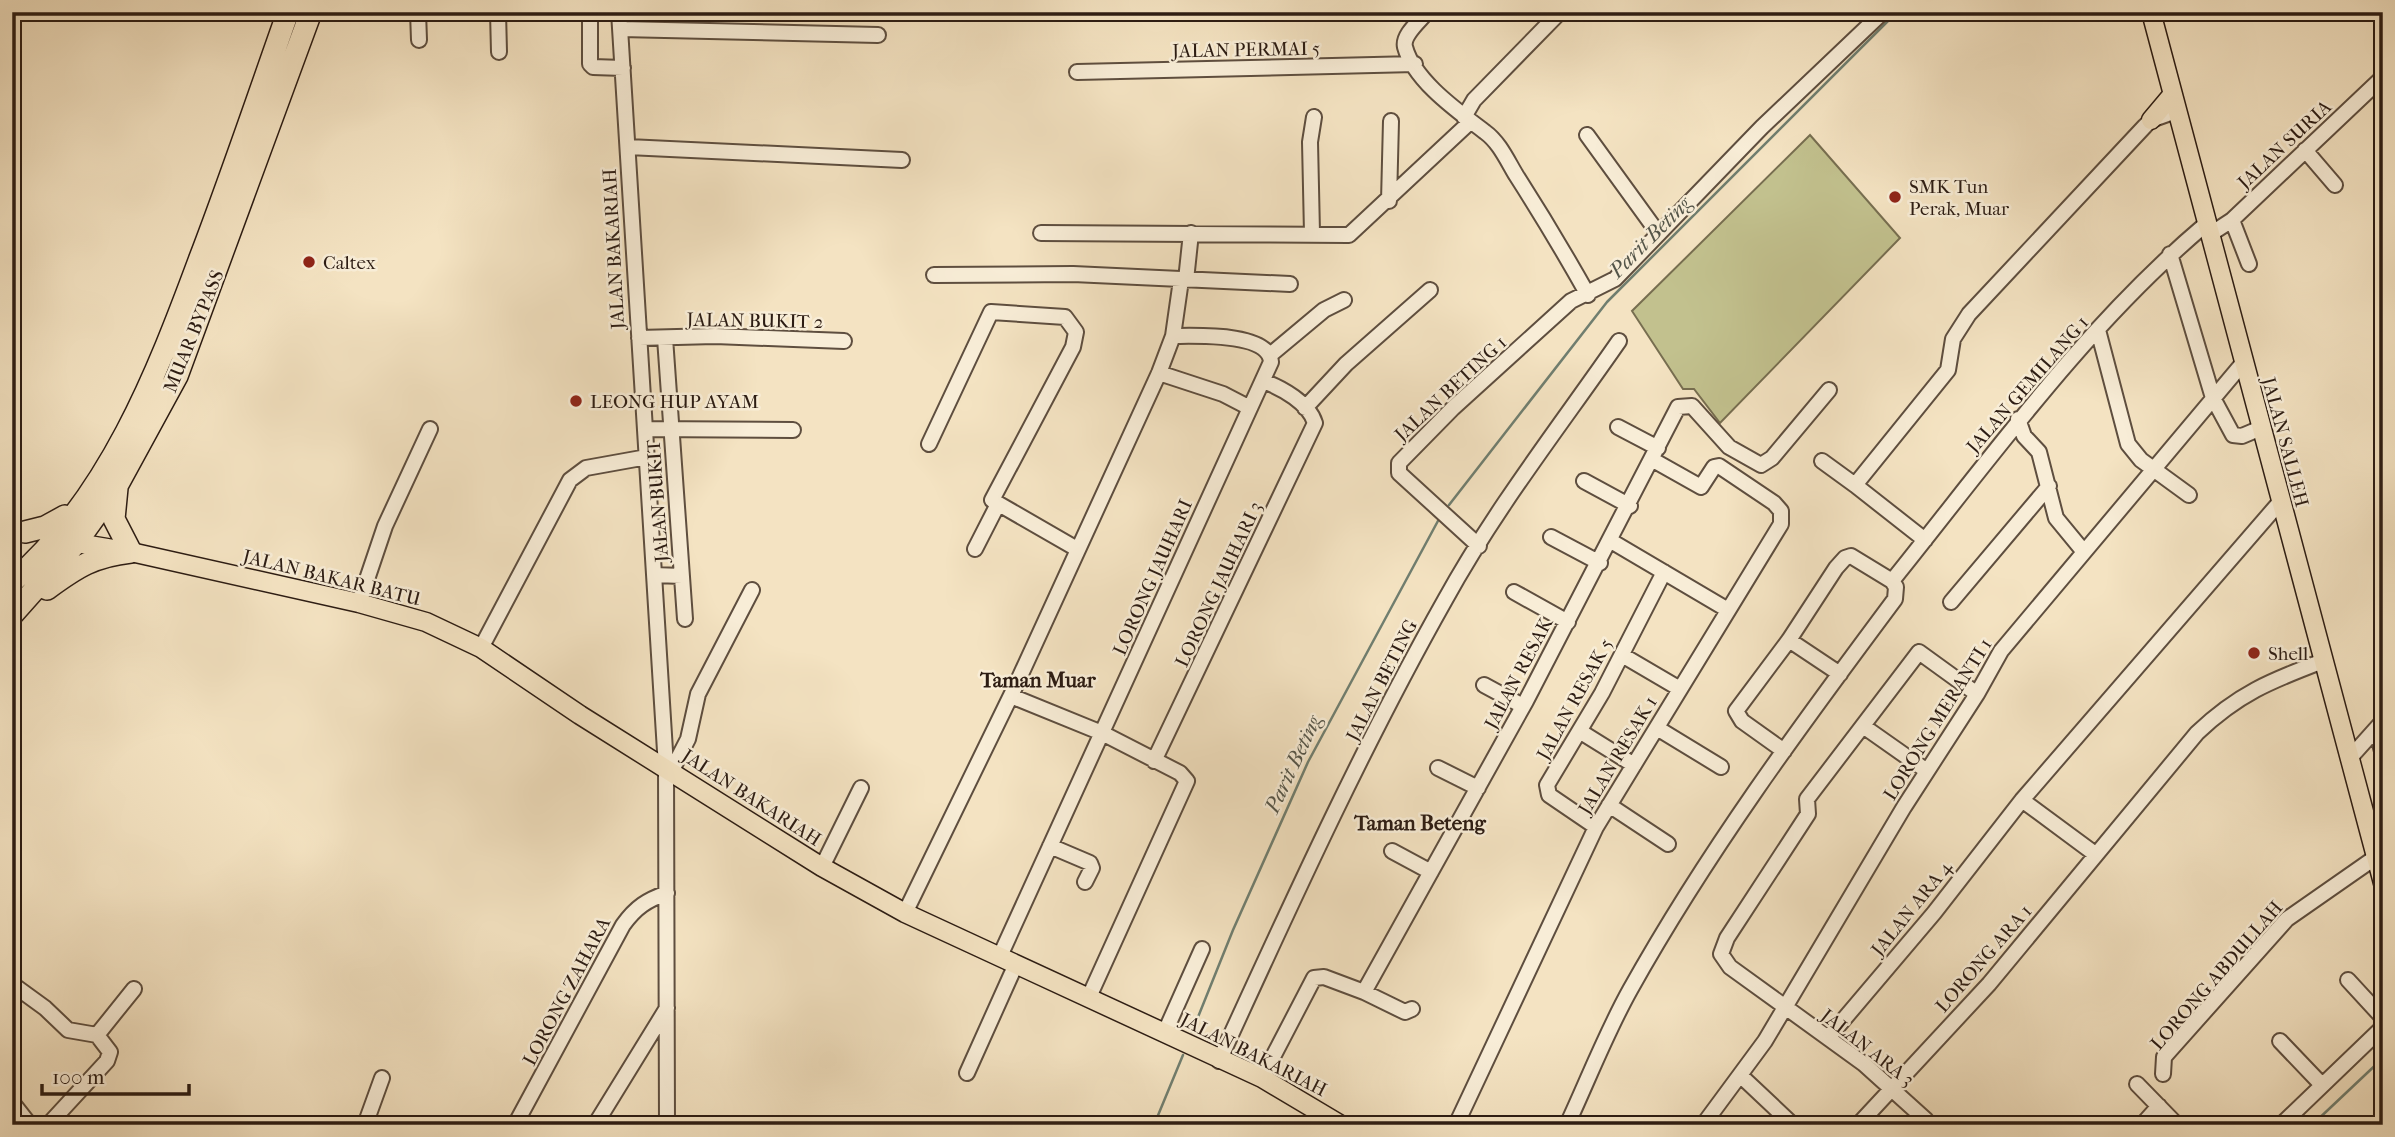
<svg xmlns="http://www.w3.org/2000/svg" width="2395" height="1137" viewBox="0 0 2395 1137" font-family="'IM FELL French Canon',serif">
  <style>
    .green { fill: #c2c18e; stroke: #776e50; stroke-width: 2 }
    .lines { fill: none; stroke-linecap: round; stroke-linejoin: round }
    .stream { stroke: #707e6f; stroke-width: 2.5 }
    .minor-casing { stroke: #5e4e3f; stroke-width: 18 }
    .major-casing { stroke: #2c1c13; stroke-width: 21 }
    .highway-casing { stroke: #2c1c13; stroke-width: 24 }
    .minor { stroke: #f8edd7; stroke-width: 14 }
    .major { stroke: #f4e3c2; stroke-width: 18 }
    .highway { stroke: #f4e3c2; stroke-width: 21 }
    .poi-dot { fill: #8f2418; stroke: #f8edd7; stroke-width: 2.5 }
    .labels { text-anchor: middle; stroke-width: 5; stroke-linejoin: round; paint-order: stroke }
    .street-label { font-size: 19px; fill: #2c1c13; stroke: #f8edd7 }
    .poi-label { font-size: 19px; fill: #2c1c13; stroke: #f8edd7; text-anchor: start }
    .water-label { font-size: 21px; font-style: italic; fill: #545549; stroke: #f8edd7 }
    .neighbourhood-label { font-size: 21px; font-weight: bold; fill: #2c1c13; stroke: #f8edd7 }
  </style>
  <rect width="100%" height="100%" fill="#f4e3c2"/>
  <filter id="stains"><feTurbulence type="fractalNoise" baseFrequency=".00286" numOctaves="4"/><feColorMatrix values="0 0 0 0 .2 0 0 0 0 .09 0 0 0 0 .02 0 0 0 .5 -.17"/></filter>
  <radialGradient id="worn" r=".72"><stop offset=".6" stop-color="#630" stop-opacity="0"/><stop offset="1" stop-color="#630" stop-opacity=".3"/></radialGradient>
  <path class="green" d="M1810 135 1900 238 1720 423 1694 389H1683L1632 311Z"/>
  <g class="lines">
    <path class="stream" d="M1449 505 1607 302 1897 12
      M1192 1032 1233 930 1308 762 1439 519
      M1154 1125 1183 1055
      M2312 1125 2383 1058"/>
    <defs>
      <path id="minor" d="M418 12 419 40
        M498 12 499 52
        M590 12V64L593 67 623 68
        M619 12 666 767 667 1125
        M1427 12C1420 21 1402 35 1405 47 1414 81 1459 112 1485 132 1499 142 1507 160 1516 175 1541 214 1565 254 1588 295
        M621 29 878 35
        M1077 72 1415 64
        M1464 117 1474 100 1560 12
        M1587 135 1658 233
        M628 147 902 160
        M2305 150 2335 185
        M1389 201 1391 121
        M2232 220 2249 264
        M1041 233 1349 235 1469 123
        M1312 233 1310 142 1314 117
        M2209 235 2232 220 2383 77
        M2170 254 2213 398 2233 435 2242 436 2261 428
        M934 275 1073 274 1290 284
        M1186 280 1191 233
        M2098 330 2128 444 2141 460 2189 495
        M639 338 715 336 844 341
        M665 338 685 619
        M1270 355 1324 310 1344 300
        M1159 373 1223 394 1250 408
        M1305 408 1346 364 1430 290
        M2018 419 2024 436 2039 452 2056 518 2084 552
        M1618 427 1658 448
        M645 429 793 430
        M929 444 991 312 1065 317 1076 332 1073 347 992 500 1077 549
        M1822 461 1855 485 1948 370 1953 339 1969 314 2145 126 2151 120 2176 111
        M1584 481 1630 506
        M1855 485 1925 540
        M1551 537 1600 563
        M1611 541 1728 610
        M1479 546 1399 473V463L1453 408 1571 301 1615 279 1762 127 1883 12
        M975 549 998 504
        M654 575 682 576
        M1892 581C1991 458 2084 327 2206 224
        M1514 592 1568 622
        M1951 602 2049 486
        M359 603 385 526 430 429
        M1789 640 1840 674
        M481 648 570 480 586 468 647 457
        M1622 655 1680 689
        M1484 685 1523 706
        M1011 696 1102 733 1180 773 1187 781 1089 997
        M1863 726 1927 771
        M1657 728 1721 767
        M2376 729 2383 755
        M1581 732 1634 765
        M2349 759 2383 721
        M1154 761 1315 423C1309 403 1282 388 1263 381
        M1438 768 1478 788
        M671 772 688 739 698 694 752 590
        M2022 800 2095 854
        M1609 805 1668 844
        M1596 827 1549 795 1547 785 1602 693 1664 572
        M1050 846 1090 863 1092 868 1085 882
        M1392 851 1431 872
        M822 867 861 788
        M905 913 1016 685 1159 373 1173 336 1181 280
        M1000 956 1271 362C1269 332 1194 336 1173 336
        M2348 980 2383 1018
        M12 984 45 1008 68 1030 97 1035 110 1052 107 1061 48 1125
        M1364 992 1405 1012 1412 1009
        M1165 1032 1202 949
        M97 1035 134 989
        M1828 1038 1934 913 2022 800 2280 502
        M2280 1041 2322 1085
        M1219 1061C1290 906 1361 749 1445 600 1495 509 1560 426 1619 341
        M967 1073 1016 964
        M2163 1074 2164 1057 2287 919 2376 857
        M1740 1075 1793 1125
        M1262 1078 1314 978 1324 977 1364 992 1526 701 1678 407 1692 406 1729 447 1761 465 1772 458 1829 390
        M2137 1084 2177 1125
        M12 1102 30 1125
        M1926 1120 1864 1064 1730 967 1721 954 1727 938 1808 814 1807 799 1919 652 1977 694
        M365 1125 382 1078
        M515 1125 623 925C636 907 647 900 667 893
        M595 1125 667 1008
        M1456 1125 1596 827 1781 524V511L1774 503 1719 466 1714 467 1701 487 1653 460
        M1567 1125C1588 1080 1606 1033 1630 990 1707 852 1801 725 1895 599L1896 587 1892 581 1851 556 1845 558 1836 568 1789 640 1736 711 1742 721 1784 751
        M1703 1125 1765 1041 1904 807 1977 694 2001 651 2243 363
        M1858 1125 1989 984 2197 733C2238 694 2270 681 2323 661
        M2142 1125 2159 1106
        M2281 1125 2383 1027
        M2382 1125 2383 1124"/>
      <path id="major" d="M2151 12 2383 883
        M2151 120 2172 95
        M65 541 131 552 359 603 426 622 481 648 580 715 822 867 905 913 1262 1078 1341 1125"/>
      <path id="highway" d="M25 532 45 527 65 516
        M12 582C109 498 157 374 200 258 231 177 259 94 288 12
        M47 589C77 567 94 556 131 552L114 519 117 488
        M12 615 76 543 117 486 177 376 311 12"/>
    </defs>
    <use href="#minor" class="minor-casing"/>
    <use href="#major" class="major-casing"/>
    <use href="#highway" class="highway-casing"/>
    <use href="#minor" class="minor"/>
    <use href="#major" class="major"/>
    <use href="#highway" class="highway"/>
  </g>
  <g class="poi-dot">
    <circle cx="1895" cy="197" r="7"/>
    <circle cx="309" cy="262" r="7"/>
    <circle cx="576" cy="401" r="7"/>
    <circle cx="2254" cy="653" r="7"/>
  </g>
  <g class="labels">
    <g class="street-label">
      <text transform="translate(1246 49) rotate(-1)" y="7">JALAN PERMAI 5</text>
      <text transform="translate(2284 144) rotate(-43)" y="7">JALAN SURIA</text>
      <text transform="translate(613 249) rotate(-93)" y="7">JALAN BAKARIAH</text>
      <text transform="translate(755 320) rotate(1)" y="7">JALAN BUKIT 2</text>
      <text transform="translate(193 331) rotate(-68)" y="7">MUAR BYPASS</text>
      <text transform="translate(2027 384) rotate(-49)" y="7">JALAN GEMILANG 1</text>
      <text transform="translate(1450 388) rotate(-43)" y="7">JALAN BETING 1</text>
      <text transform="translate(2286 442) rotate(75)" y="7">JALAN SALLEH</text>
      <text transform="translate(657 501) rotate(-94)" y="7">JALAN BUKIT</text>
      <text transform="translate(332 577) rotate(14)" y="7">JALAN BAKAR BATU</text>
      <text transform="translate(1152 577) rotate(-66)" y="7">LORONG JAUHARI</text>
      <text transform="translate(1218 584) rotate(-65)" y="7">LORONG JAUHARI 3</text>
      <text transform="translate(1518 673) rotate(-62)" y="7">JALAN RESAK</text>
      <text transform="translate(1381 680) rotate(-63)" y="7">JALAN BETING</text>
      <text transform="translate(1574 699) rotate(-61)" y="7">JALAN RESAK 5</text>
      <text transform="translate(1937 719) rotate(-58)" y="7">LORONG MERANTI 1</text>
      <text transform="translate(1617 755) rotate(-59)" y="7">JALAN RESAK 1</text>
      <text transform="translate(752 797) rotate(33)" y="7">JALAN BAKARIAH</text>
      <text transform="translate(1911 908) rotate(-51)" y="7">JALAN ARA 4</text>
      <text transform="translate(1983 958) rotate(-49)" y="7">LORONG ARA 1</text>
      <text transform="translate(2216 975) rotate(-49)" y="7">LORONG ABDULLAH</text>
      <text transform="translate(566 991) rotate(-62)" y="7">LORONG ZAHARA</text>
      <text transform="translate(1868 1047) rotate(38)" y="7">JALAN ARA 3</text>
      <text transform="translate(1254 1054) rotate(27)" y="7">JALAN BAKARIAH</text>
    </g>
    <g class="poi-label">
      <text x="1909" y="193">SMK Tun<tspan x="1909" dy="22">Perak, Muar</tspan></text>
      <text x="323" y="269">Caltex</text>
      <text x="590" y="408">LEONG HUP AYAM</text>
      <text x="2268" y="660">Shell</text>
    </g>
    <g class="water-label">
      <text transform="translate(1650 237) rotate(-45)" y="7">Parit Beting</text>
      <text transform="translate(1293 764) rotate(-65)" y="7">Parit Beting</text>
    </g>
    <g class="neighbourhood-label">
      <text x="1038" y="687">Taman Muar</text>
      <text x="1420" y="830">Taman Beteng</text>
    </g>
  </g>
  <rect width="2395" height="1137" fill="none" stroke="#f4e3c2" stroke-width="42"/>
  <rect x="14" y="14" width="2367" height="1109" fill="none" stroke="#2c1c13" stroke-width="3.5"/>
  <rect x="21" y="21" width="2353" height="1095" fill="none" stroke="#2c1c13" stroke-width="2"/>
  <path d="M42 1084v10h147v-10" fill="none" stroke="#2c1c13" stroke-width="3.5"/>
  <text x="52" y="1084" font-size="21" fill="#2c1c13" stroke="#f8edd7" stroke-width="5" paint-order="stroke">100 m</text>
  <rect width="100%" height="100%" filter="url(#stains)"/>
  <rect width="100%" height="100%" fill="url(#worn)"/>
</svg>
